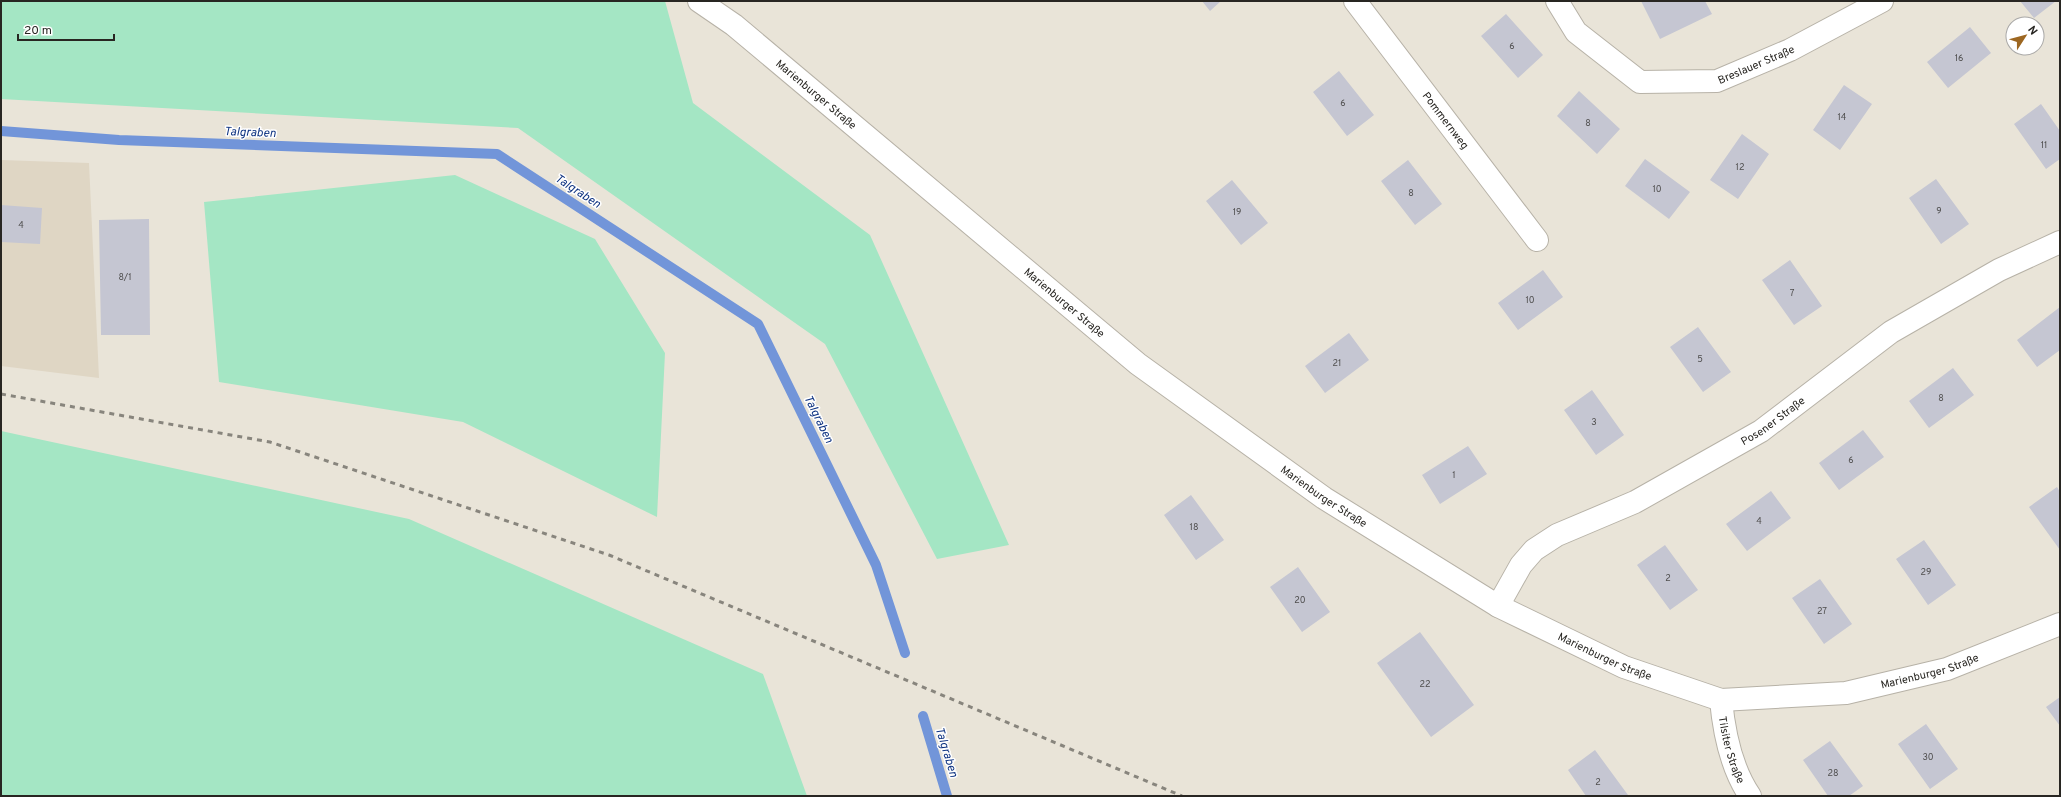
<svg xmlns="http://www.w3.org/2000/svg" width="2061" height="797" viewBox="0 0 2061 797" font-family="Overpass,sans-serif">
  <style>
    .built { fill: #dfd6c4 }
    .green { fill: #a4e6c4 }
    .lines { fill: none; stroke-linecap: round; stroke-linejoin: round }
    .stream { stroke: #7295d9; stroke-width: 10 }
    .building { fill: #c5c6d2 }
    .street-casing { stroke: #b7b2a7; stroke-width: 24 }
    .street { stroke: #fff; stroke-width: 22 }
    .rail { stroke: #88857d; stroke-width: 3; stroke-dasharray: 5 5; stroke-linecap: butt }
    .labels { text-anchor: middle; stroke-width: 3; stroke-linejoin: round; paint-order: stroke }
    .number-label { font-size: 9px; fill: #4f4e4e }
    .street-label { font-size: 11px; fill: #282622; stroke: #fff }
    .water-label { font-size: 12px; font-style: italic; fill: #0d3280; stroke: #fff }
  </style>
  <rect width="100%" height="100%" fill="#e9e4d8"/>
  <path class="built" d="M1 160 89 163 99 378 1 366Z"/>
  <path class="green" d="M1 1H665L693 103 870 235 1009 545 937 559 825 344 518 128 1 99Z
    M455 175 595 239 665 353 657 517 463 422 219 382 204 202Z
    M1 431 409 519 763 674 807 796H1Z"/>
  <g class="lines">
    <path class="stream" d="M1 131 119 140 497 154 758 324 876 565 905 653
      M923 716 947 796"/>
  </g>
  <path class="building" d="M1202 1H1221L1210 11Z
    M1641 1H1705L1712 14 1660 39Z
    M2020 1H2056L2034 18Z
    M1506 14 1543 55 1518 78 1481 36Z
    M1970 27 1991 53 1948 88 1927 62Z
    M1339 71 1374 115 1347 136 1313 92Z
    M1844 85 1872 104 1840 150 1813 130Z
    M1579 91 1620 129 1597 154 1557 116Z
    M2041 104 2060 131V159L2046 169 2014 124Z
    M1742 134 1769 154 1738 199 1710 180Z
    M1645 159 1690 192 1669 219 1625 186Z
    M1408 160 1442 204 1415 225 1381 181Z
    M1936 179 1969 224 1941 244 1909 198Z
    M1232 180 1268 223 1241 245 1206 201Z
    M1 205 42 208 40 244 1 242Z
    M149 219 150 335H101L99 220Z
    M1790 260 1822 306 1794 325 1762 280Z
    M1543 270 1563 297 1518 330 1498 303Z
    M2060 307V350L2037 367 2017 340Z
    M1698 327 1731 372 1703 392 1670 347Z
    M1349 333 1369 360 1325 393 1305 366Z
    M1953 368 1974 395 1929 428 1909 401Z
    M1592 390 1624 435 1596 455 1564 410Z
    M1863 430 1884 457 1839 490 1819 463Z
    M1468 446 1487 474 1440 504 1422 475Z
    M2057 487 2060 492V550L2029 507Z
    M1771 491 1791 518 1747 551 1726 524Z
    M1191 495 1224 540 1196 560 1164 515Z
    M1924 540 1956 585 1928 605 1896 559Z
    M1665 545 1698 590 1670 610 1637 565Z
    M1298 567 1330 612 1302 632 1270 587Z
    M1820 579 1852 624 1824 644 1792 598Z
    M1420 632 1474 705 1431 737 1377 663Z
    M2060 697V726L2046 707Z
    M1926 724 1958 769 1930 789 1898 744Z
    M1830 741 1863 786 1849 796H1828L1803 760Z
    M1595 750 1628 795 1626 796H1586L1568 770Z"/>
  <g class="lines">
    <defs>
      <g id="street">
        <path id="s1" d="M699 1 734 25 1138 364 1324 498 1498 606 1624 667 1721 700 1846 693 1947 669 2060 624"/>
        <path id="s2" d="M1355 1 1537 240"/>
        <path id="s3" d="M1557 1 1576 32 1640 82 1717 81 1790 50 1882 1"/>
        <path id="s4" d="M1498 606 1521 565 1534 550 1557 535 1635 502 1761 431 1891 332 1999 270 2060 242"/>
        <path id="s5" d="M1721 700C1724 733 1731 768 1750 796"/>
      </g>
    </defs>
    <use href="#street" class="street-casing"/>
    <use href="#street" class="street"/>
    <path class="rail" d="M1 394 270 442 609 555 1182 796"/>
  </g>
  <g class="labels">
    <g class="number-label">
      <text x="1512" y="49">6</text>
      <text x="1959" y="61">16</text>
      <text x="1343" y="106">6</text>
      <text x="1842" y="120">14</text>
      <text x="1588" y="126">8</text>
      <text x="2044" y="148">11</text>
      <text x="1740" y="170">12</text>
      <text x="1657" y="192">10</text>
      <text x="1411" y="196">8</text>
      <text x="1939" y="214">9</text>
      <text x="1237" y="215">19</text>
      <text x="21" y="228">4</text>
      <text x="125" y="280">8/1</text>
      <text x="1792" y="296">7</text>
      <text x="1530" y="303">10</text>
      <text x="1700" y="362">5</text>
      <text x="1337" y="366">21</text>
      <text x="1941" y="401">8</text>
      <text x="1594" y="425">3</text>
      <text x="1851" y="463">6</text>
      <text x="1454" y="478">1</text>
      <text x="1759" y="524">4</text>
      <text x="1194" y="530">18</text>
      <text x="1926" y="575">29</text>
      <text x="1668" y="581">2</text>
      <text x="1300" y="603">20</text>
      <text x="1822" y="614">27</text>
      <text x="1425" y="687">22</text>
      <text x="1928" y="760">30</text>
      <text x="1833" y="776">28</text>
      <text x="1598" y="785">2</text>
    </g>
    <g class="street-label">
      <text dy="4" stroke="none"><textPath href="#s3" startOffset="237">Breslauer Straße</textPath></text>
      <text dy="4" stroke="none"><textPath href="#s1" startOffset="150">Marienburger Straße</textPath></text>
      <text dy="4" stroke="none"><textPath href="#s2" startOffset="150">Pommernweg</textPath></text>
      <text dy="4" stroke="none"><textPath href="#s1" startOffset="474">Marienburger Straße</textPath></text>
      <text dy="4" stroke="none"><textPath href="#s4" startOffset="339">Posener Straße</textPath></text>
      <text dy="4" stroke="none"><textPath href="#s1" startOffset="798">Marienburger Straße</textPath></text>
      <text dy="4" stroke="none"><textPath href="#s1" startOffset="1122">Marienburger Straße</textPath></text>
      <text dy="4" stroke="none"><textPath href="#s1" startOffset="1458">Marienburger Straße</textPath></text>
      <text dy="4" stroke="none"><textPath href="#s5" startOffset="51">Tilsiter Straße</textPath></text>
    </g>
    <g class="water-label">
      <text transform="translate(250 132) rotate(2)" y="4">Talgraben</text>
      <text transform="translate(578 191) rotate(33)" y="4">Talgraben</text>
      <text transform="translate(819 419) rotate(64)" y="4">Talgraben</text>
      <text transform="translate(947 752) rotate(73)" y="4">Talgraben</text>
    </g>
  </g>
  <rect width="2061" height="797" fill="none" stroke="#282622" stroke-width="4"/>
  <g transform="translate(2025 36) rotate(54)"><circle r="19" fill="#ffffff" stroke="#a9a8a7"/>
  <path d="M0-3L7 15L0 10L-7 15Z" fill="#9d6721"/>
  <text y="-6" font-size="11" font-weight="bold" text-anchor="middle" fill="#282622">N</text>
  </g>
  <path d="M18 34v6h96v-6" fill="none" stroke="#282622" stroke-width="2"/>
  <text x="24" y="34" font-size="12" fill="#282622" stroke="#ffffff" stroke-width="3" paint-order="stroke">20 m</text>
</svg>
